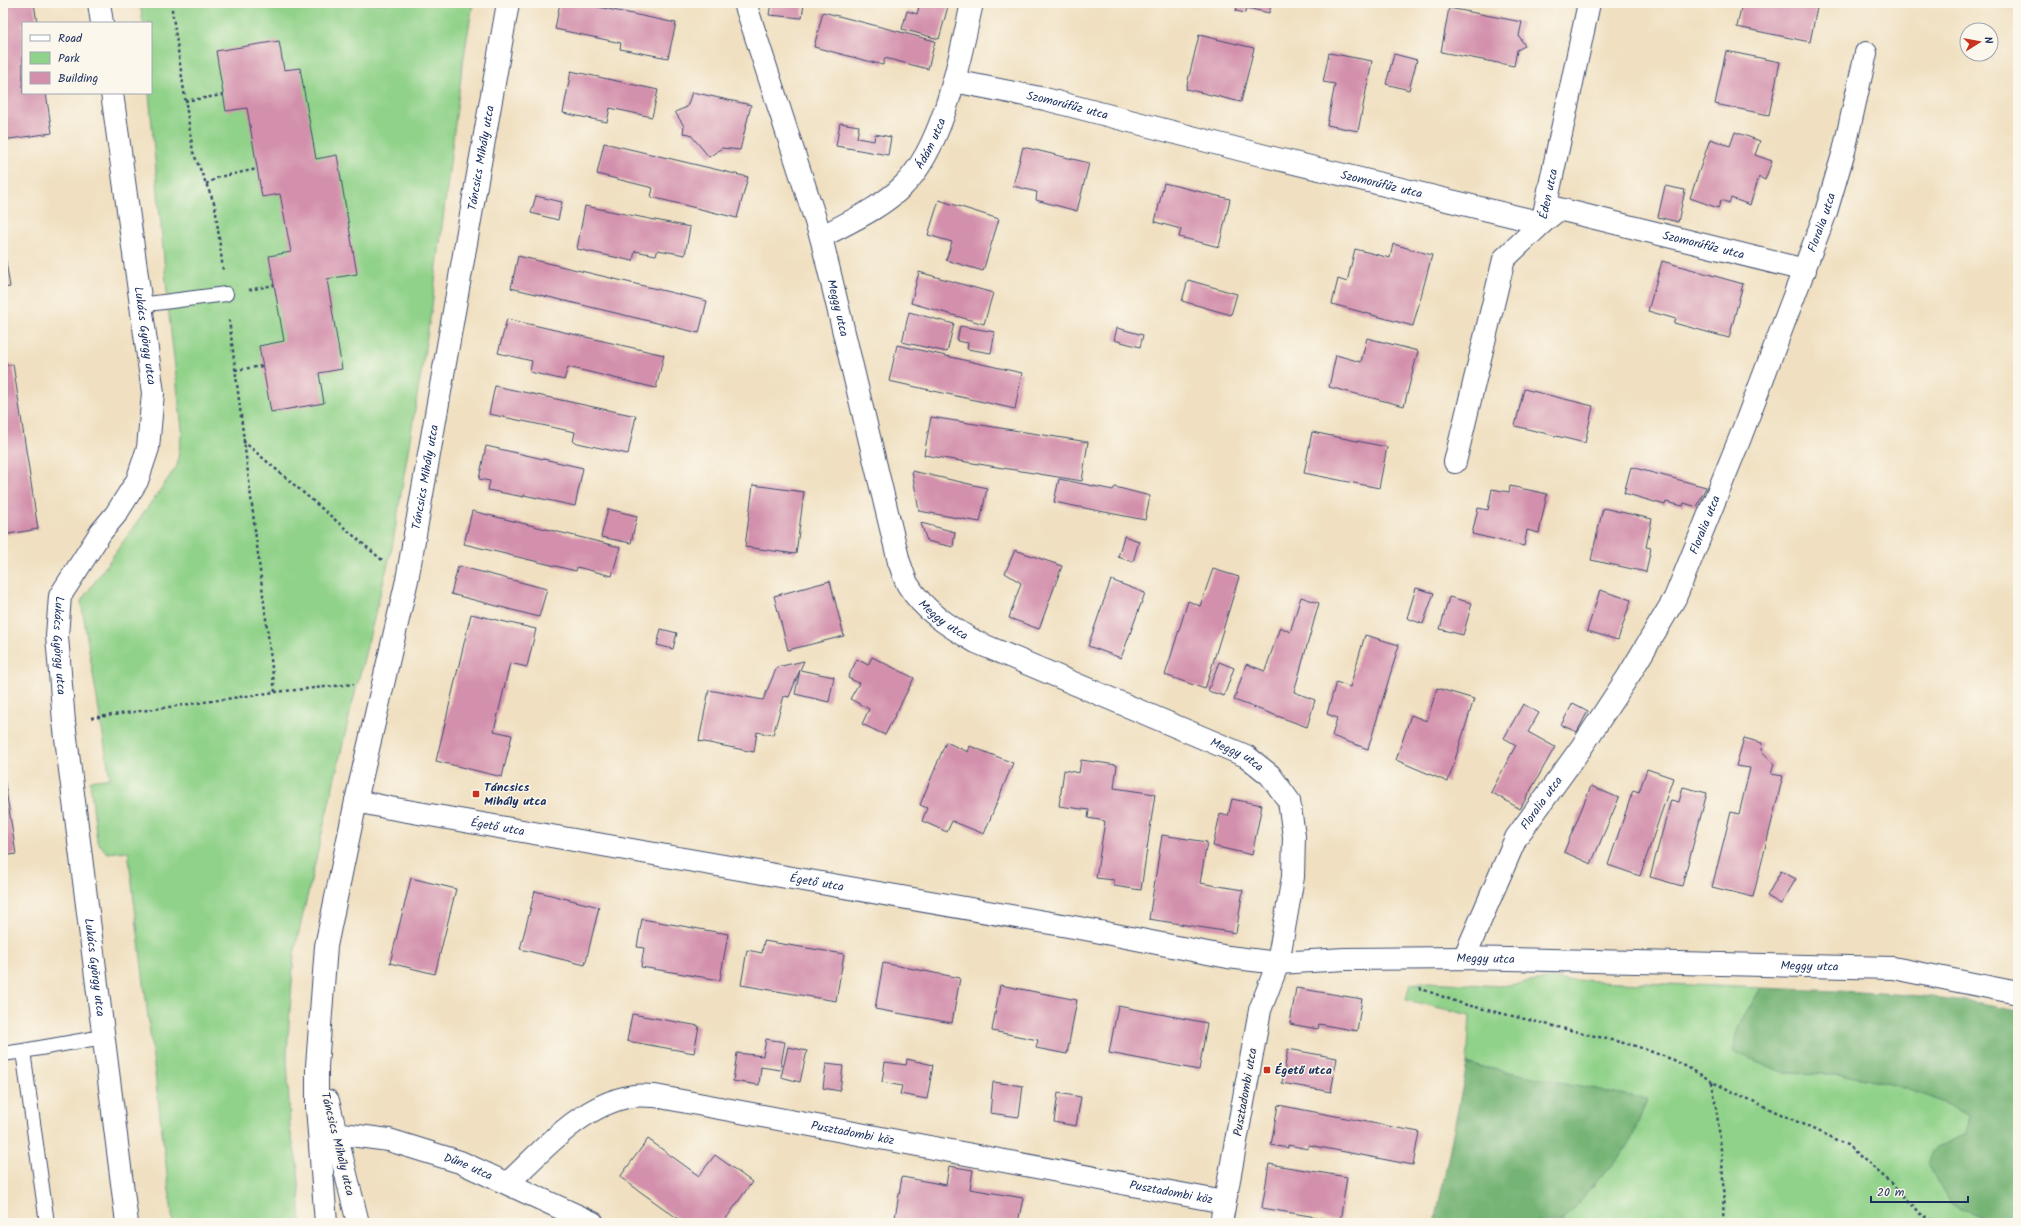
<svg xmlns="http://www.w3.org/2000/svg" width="2021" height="1226" viewBox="0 0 2021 1226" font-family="Kalam,sans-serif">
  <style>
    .green { fill: #90d289; stroke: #568074 }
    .forest { fill: #74b475; stroke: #48726a }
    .building { fill: #d390ac }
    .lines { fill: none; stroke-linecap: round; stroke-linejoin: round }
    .lane-casing { stroke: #3b4a6d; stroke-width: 16 }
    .street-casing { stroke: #3b4a6d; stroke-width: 24 }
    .secondary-casing { stroke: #3b4a6d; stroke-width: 24 }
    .path { stroke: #3b4a6d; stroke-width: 2.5; stroke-dasharray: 3 3; stroke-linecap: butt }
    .lane { stroke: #fff; stroke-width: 14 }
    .street { stroke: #fff; stroke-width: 22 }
    .secondary { stroke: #fff; stroke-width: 22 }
    .poi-dot { fill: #c8321e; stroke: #fbf7ec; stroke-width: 1.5 }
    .labels { text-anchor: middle; stroke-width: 3; stroke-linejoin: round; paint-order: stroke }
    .street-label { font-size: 12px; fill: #1b2f5e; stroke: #fbf7ec }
    .poi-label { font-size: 12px; font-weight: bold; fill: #1b2f5e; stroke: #fbf7ec; text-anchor: start }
  </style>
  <rect width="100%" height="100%" fill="#fbf7ec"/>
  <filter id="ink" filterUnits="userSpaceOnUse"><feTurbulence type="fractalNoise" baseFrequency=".025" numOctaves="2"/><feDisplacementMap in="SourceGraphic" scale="8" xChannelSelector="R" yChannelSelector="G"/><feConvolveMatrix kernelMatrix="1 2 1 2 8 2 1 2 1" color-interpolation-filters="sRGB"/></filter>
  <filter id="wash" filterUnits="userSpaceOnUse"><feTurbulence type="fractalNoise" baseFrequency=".012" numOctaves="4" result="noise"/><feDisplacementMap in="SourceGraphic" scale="16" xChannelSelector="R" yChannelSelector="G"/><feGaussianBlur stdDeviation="0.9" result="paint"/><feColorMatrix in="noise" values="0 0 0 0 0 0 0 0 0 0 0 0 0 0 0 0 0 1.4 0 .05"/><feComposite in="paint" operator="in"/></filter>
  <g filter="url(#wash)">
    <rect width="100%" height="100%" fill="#f0e0c1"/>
    <path class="green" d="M140 3H473L462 68 432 306 392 548 350 713 294 953 287 1053 290 1129 298 1168 301 1223H173L128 851 107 853 97 841 90 781 110 778 81 601 177 466 182 429 169 315 149 93H151V23H143Z
      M1551 979 1761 988 1738 1027 1785 1073 1840 1074 1905 1087 1970 1114 1967 1133 1932 1151 1950 1204 1992 1223H1560L1629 1145 1647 1100 1467 1064 1470 1015 1406 1000 1410 984 1428 982 1501 986Z"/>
    <path class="forest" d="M1761 988C1847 992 1934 992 2018 1010V1223H1992L1950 1204 1928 1165 1932 1151 1967 1133 1970 1114 1905 1087 1840 1074 1785 1073 1732 1051 1738 1027Z
      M1467 1064 1647 1099 1629 1145 1560 1223H1435Z"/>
    <g id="blocks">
      <path class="building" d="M3 3H34L37 23H23V93H46L52 133 3 140Z
        M560 3H579L676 23 668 58 620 49 621 43 555 29Z
        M771 3H804L802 18 769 15Z
        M920 3H949L939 39 902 29 907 11 917 14Z
        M1229 3H1272L1269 13 1247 8 1245 13 1236 11 1237 6Z
        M1742 3H1818L1810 42 1737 27Z
        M1449 8 1522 22 1519 36 1525 46 1517 50 1514 66 1441 52Z
        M823 12 935 41 928 69 885 58 883 65 814 47Z
        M1199 35 1254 48 1241 102 1186 89Z
        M279 41 284 70 300 68 316 159 337 155 357 274 327 279 342 369 319 373 324 403 271 412 259 346 284 341 269 256 291 252 280 194 262 197 247 108 226 111 216 51Z
        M1726 51 1780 62 1769 115 1715 104Z
        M1329 53 1372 61 1358 131 1327 125 1335 84 1323 82Z
        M1394 54 1417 60 1409 90 1386 84Z
        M571 71 658 90 652 117 610 108 607 122 563 113Z
        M692 92 751 105 740 150 722 148 709 157 690 134 683 133 684 126 675 112 687 107Z
        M840 123 859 126 857 138 874 141 875 134 891 137 888 155 836 146Z
        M1735 132 1760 141 1755 155 1772 161 1765 180 1759 177 1750 205 1731 198 1729 203 1721 200 1718 208 1690 198 1710 139 1730 146Z
        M604 143 748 177 737 218 651 197 653 188 597 174Z
        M1023 147 1089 163 1077 211 1036 200 1037 192 1013 186Z
        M1164 183 1230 199 1219 247 1179 237 1181 229 1155 222Z
        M1665 186 1685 190 1678 222 1658 217Z
        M536 196 562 202 558 220 531 213Z
        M939 200 999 219 983 271 946 260 952 242 928 235Z
        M585 206 690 227 685 255 658 250 656 255 635 251 633 261 577 249Z
        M3 243 10 287 3 288Z
        M1393 244 1432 255 1413 326 1332 304 1338 279 1347 282 1355 249 1390 258Z
        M518 256 707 301 699 333 511 288Z
        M1662 261 1743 284 1729 338 1674 323 1676 319 1648 311Z
        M919 272 993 293 984 324 911 303Z
        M1188 280 1237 294 1231 315 1182 301Z
        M909 312 954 324 947 352 902 342Z
        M507 319 664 355 656 388 568 367 564 380 530 372 532 361 498 353Z
        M960 326 995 332 991 353 967 349 968 343 957 341Z
        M1117 328 1143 335 1140 347 1114 340Z
        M1367 338 1418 351 1404 406 1329 387 1336 355 1361 362Z
        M897 345 1022 373 1015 409 889 381Z
        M13 364 38 529 3 535V366Z
        M495 386 636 416 628 454 573 442 575 432 489 414Z
        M1524 389 1593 406 1585 443 1515 426Z
        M931 417 1088 442 1082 481 924 455Z
        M1312 432 1387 447 1379 488 1304 473Z
        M486 446 583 468 575 506 524 495V497L488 490 490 481 479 479Z
        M1631 467 1706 487 1697 507 1684 503 1683 506 1666 502 1665 505 1624 493Z
        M912 471 987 488 980 522 919 511Z
        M1059 479 1113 490 1115 487 1150 496 1145 520 1054 502Z
        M753 485 804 492 796 554 745 547Z
        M1510 486 1547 494 1539 533 1527 530 1524 546 1472 534 1478 508 1488 510 1492 489 1509 492Z
        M1603 508 1652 519 1646 547 1651 548 1646 572 1591 560Z
        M608 509 637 516 631 543 601 537Z
        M472 511 620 547 612 576 577 567 576 571 464 544Z
        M921 523 955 532 953 547 927 541Z
        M1124 536 1139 541 1133 562 1118 557Z
        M1015 550 1062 566 1039 629 1009 618 1021 583 1005 573Z
        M458 566 547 589 539 617 451 594Z
        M1213 569 1239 577 1205 689 1165 675 1188 601 1200 606Z
        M1111 580 1145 593 1121 658 1088 646Z
        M830 581 844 636 788 650 774 596Z
        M1416 588 1434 593 1423 624 1407 618Z
        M1600 590 1631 600 1618 640 1587 631Z
        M1301 597 1319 603 1294 692 1315 700 1307 727 1234 700 1246 664 1265 671 1280 627 1290 632Z
        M1449 597 1472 603 1463 635 1440 629Z
        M471 614 536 629 527 667 510 663 494 731 512 735 502 777 436 761Z
        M661 629 677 633 673 649 657 645Z
        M1365 635 1399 645 1368 749 1332 736 1337 718 1327 714 1336 682 1350 687Z
        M872 657 914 678 885 735 862 724 869 709 850 699 859 683 848 678 857 659 868 665Z
        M804 661 800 670 834 677 829 702 795 694 800 670 789 697 784 696 773 735 757 732 754 752 699 741 709 690 763 700 777 667Z
        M1219 662 1234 668 1224 696 1208 691Z
        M1437 688 1474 699 1448 782 1396 760 1411 715 1427 721Z
        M1573 703 1588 711 1577 732 1561 725Z
        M1523 704 1539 713 1528 732 1555 747 1520 809 1491 792 1516 745 1504 738Z
        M1744 738 1762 743 1761 750 1774 764 1771 774 1783 776 1753 897 1712 887 1731 812 1739 814 1750 768 1736 766Z
        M946 742 968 752 970 746 1013 763 984 834 952 821 947 832 922 821 927 808 920 805Z
        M1081 760 1117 765 1114 788 1155 794 1141 890 1114 886V880L1096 878 1105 821 1088 818 1089 810 1059 806 1064 770 1079 773Z
        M1647 769 1673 778 1640 876 1608 865 1633 790 1639 792Z
        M3 771 16 854 3 856Z
        M1591 786 1619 798 1591 864 1564 852Z
        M1683 787 1707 793 1682 886 1650 877 1671 800 1679 802Z
        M1232 799 1262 805 1252 855 1213 846 1220 814 1228 816Z
        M1162 835 1207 842 1200 883 1243 890 1236 933 1149 919Z
        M1781 871 1796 879 1781 904 1767 896Z
        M411 878 456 889 435 974 390 963Z
        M535 891 599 907 585 965 520 949Z
        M642 919 728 934 720 980 641 967 644 948 637 947Z
        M764 941 844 954 836 1001 741 985 747 950 762 953Z
        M883 963 960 978 952 1023 875 1009Z
        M1000 985 1077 1000 1067 1054 1036 1048 1038 1040 992 1031Z
        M1296 988 1362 999 1357 1031 1319 1024 1318 1029 1290 1024Z
        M1118 1006 1207 1023 1199 1070 1109 1053Z
        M632 1014 699 1026 694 1053 627 1041Z
        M766 1039 785 1042 780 1070 761 1067 759 1085 733 1081 737 1053 763 1056Z
        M788 1047 807 1051 800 1082 781 1077Z
        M1288 1049 1337 1058 1331 1092 1282 1083Z
        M907 1059 933 1065 927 1099 900 1094 902 1086 882 1082 885 1062 906 1065Z
        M826 1064 843 1066 840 1091 823 1088Z
        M993 1082 1023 1086 1019 1117 990 1113Z
        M1058 1093 1081 1097 1076 1126 1054 1122Z
        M1278 1105 1419 1132 1413 1165 1309 1145 1308 1149 1288 1145V1148L1271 1145Z
        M648 1139 699 1176 715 1155 752 1182 723 1223H684L620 1177Z
        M1269 1164 1347 1177 1340 1221 1262 1208Z
        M949 1166 973 1170 970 1189 1023 1198 1018 1223H894L902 1177 946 1185Z"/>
    </g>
  </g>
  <g filter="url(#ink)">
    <use href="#blocks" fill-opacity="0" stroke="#3b4a6d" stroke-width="1"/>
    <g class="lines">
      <defs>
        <path id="lane" d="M140 305 226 294
          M3 1054 23 1051
          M47 1223 23 1051 103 1037"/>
        <g id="street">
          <path d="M99 3 102 23"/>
          <path id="s1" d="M745 3 821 237 899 562C902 569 904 578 908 585 924 611 950 627 976 642L1246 756 1270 775 1289 801 1294 836 1293 877 1278 963 1260 1010 1221 1223"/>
          <path id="s2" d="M954 81 1045 99 1265 156 1542 223 1559 209 1805 270"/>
          <path id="s3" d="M112 93 153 393 148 448 137 481 116 514 101 532 60 596 57 636 64 722 127 1223"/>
          <path id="s4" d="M821 237C849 222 881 208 903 186 944 146 960 57 972 3"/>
          <path id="s5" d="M1455 462 1504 259 1542 223 1589 3"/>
          <path id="s6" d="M356 801 390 808 1085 929 1228 957 1278 963 1345 959 1464 958 1893 968 2018 993"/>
          <path id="s7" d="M1464 958 1516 838 1581 748 1629 675 1675 598 1740 438 1826 212 1844 151 1866 53"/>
          <path id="s8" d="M335 1133 389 1140 460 1162 593 1223"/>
          <path id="s9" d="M508 1183C544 1149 582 1104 633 1096 640 1095 648 1096 655 1096L1224 1202"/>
        </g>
        <g id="secondary">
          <path d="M328 1101 358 1223"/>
          <path id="s10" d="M326 1223 317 1107V1066L326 946 356 801 407 580 508 3"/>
        </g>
      </defs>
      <use href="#lane" class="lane-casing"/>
      <use href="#street" class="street-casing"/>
      <use href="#secondary" class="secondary-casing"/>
      <path class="path" d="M171 3 193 152 215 205 223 270
        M185 101 223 95
        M206 184 219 177 257 169
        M249 290 274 285
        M235 370 263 366
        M243 441 382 560
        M275 692 354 684
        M91 718 275 692 229 319
        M1419 988 1463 1004 1636 1046 1674 1060 1705 1077 1712 1082 1847 1145 1896 1187 1921 1214 1937 1223
        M1712 1082C1720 1129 1725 1176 1723 1223"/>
      <use href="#lane" class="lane"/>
      <use href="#street" class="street"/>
      <use href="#secondary" class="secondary"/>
    </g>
  </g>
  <g class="poi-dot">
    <rect x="472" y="790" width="8" height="8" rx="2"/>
    <rect x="1263" y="1066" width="8" height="8" rx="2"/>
  </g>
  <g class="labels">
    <g class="street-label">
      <text dy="4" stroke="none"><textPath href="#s2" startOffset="116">Szomorúfűz utca</textPath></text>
      <text dy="4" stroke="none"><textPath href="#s4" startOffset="148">Ádám utca</textPath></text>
      <text dy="4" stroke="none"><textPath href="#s10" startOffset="1081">Táncsics Mihály utca</textPath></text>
      <text dy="4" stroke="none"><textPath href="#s2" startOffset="440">Szomorúfűz utca</textPath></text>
      <text dy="4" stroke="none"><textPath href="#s5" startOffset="291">Éden utca</textPath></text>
      <text dy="4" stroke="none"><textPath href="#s7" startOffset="822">Floralia utca</textPath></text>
      <text dy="4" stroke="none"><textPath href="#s2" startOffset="776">Szomorúfűz utca</textPath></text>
      <text dy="4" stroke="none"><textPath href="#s1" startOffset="319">Meggy utca</textPath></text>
      <text dy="4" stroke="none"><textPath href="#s3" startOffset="245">Lukács György utca</textPath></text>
      <text dy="4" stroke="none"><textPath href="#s10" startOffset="757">Táncsics Mihály utca</textPath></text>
      <text dy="4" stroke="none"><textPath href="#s7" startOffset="498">Floralia utca</textPath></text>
      <text dy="4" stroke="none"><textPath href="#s1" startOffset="655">Meggy utca</textPath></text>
      <text dy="4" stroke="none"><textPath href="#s3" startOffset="581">Lukács György utca</textPath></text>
      <text dy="4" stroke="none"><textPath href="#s1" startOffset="979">Meggy utca</textPath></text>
      <text dy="4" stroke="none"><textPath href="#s7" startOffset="174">Floralia utca</textPath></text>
      <text dy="4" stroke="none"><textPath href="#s6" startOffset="144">Égető utca</textPath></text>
      <text dy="4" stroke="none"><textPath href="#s6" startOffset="468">Égető utca</textPath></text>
      <text dy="4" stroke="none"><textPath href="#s6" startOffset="1144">Meggy utca</textPath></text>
      <text dy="4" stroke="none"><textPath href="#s6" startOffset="1468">Meggy utca</textPath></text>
      <text dy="4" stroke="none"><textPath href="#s3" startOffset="905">Lukács György utca</textPath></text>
      <text transform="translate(1245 1092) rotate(-80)" y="4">Pusztadombi utca</text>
      <text dy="4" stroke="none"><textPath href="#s9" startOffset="378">Pusztadombi köz</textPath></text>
      <text transform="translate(338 1144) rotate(76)" y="4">Táncsics Mihály utca</text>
      <text dy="4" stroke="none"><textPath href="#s8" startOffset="138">Dűne utca</textPath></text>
      <text dy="4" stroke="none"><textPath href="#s9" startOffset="702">Pusztadombi köz</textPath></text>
    </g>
    <g class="poi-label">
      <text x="484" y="791">Táncsics<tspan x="484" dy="14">Mihály utca</tspan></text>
      <text x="1275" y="1074">Égető utca</text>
    </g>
  </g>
  <rect width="2021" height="1226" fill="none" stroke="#fbf7ec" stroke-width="16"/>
  <rect x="22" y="22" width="130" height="72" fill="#fbf7ec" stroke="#a1a7b3"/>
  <rect x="30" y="35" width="20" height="6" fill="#ffffff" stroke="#a1a7b3"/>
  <text x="58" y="42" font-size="12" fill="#1b2f5e">Road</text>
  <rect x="30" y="52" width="20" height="12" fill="#90d289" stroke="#a1a7b3"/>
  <text x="58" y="62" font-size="12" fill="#1b2f5e">Park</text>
  <rect x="30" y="72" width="20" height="12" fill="#d390ac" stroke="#a1a7b3"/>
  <text x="58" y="82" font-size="12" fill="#1b2f5e">Building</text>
  <g transform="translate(1979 42) rotate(79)"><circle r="19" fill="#fbf7ec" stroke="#a1a7b3"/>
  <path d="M0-3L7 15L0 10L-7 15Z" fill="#c8321e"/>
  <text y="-6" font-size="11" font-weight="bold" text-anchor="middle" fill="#1b2f5e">N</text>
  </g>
  <path d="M1871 1196v6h97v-6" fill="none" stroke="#1b2f5e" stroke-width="2"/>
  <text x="1877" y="1196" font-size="12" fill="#1b2f5e" stroke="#fbf7ec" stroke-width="3" paint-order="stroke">20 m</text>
</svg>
